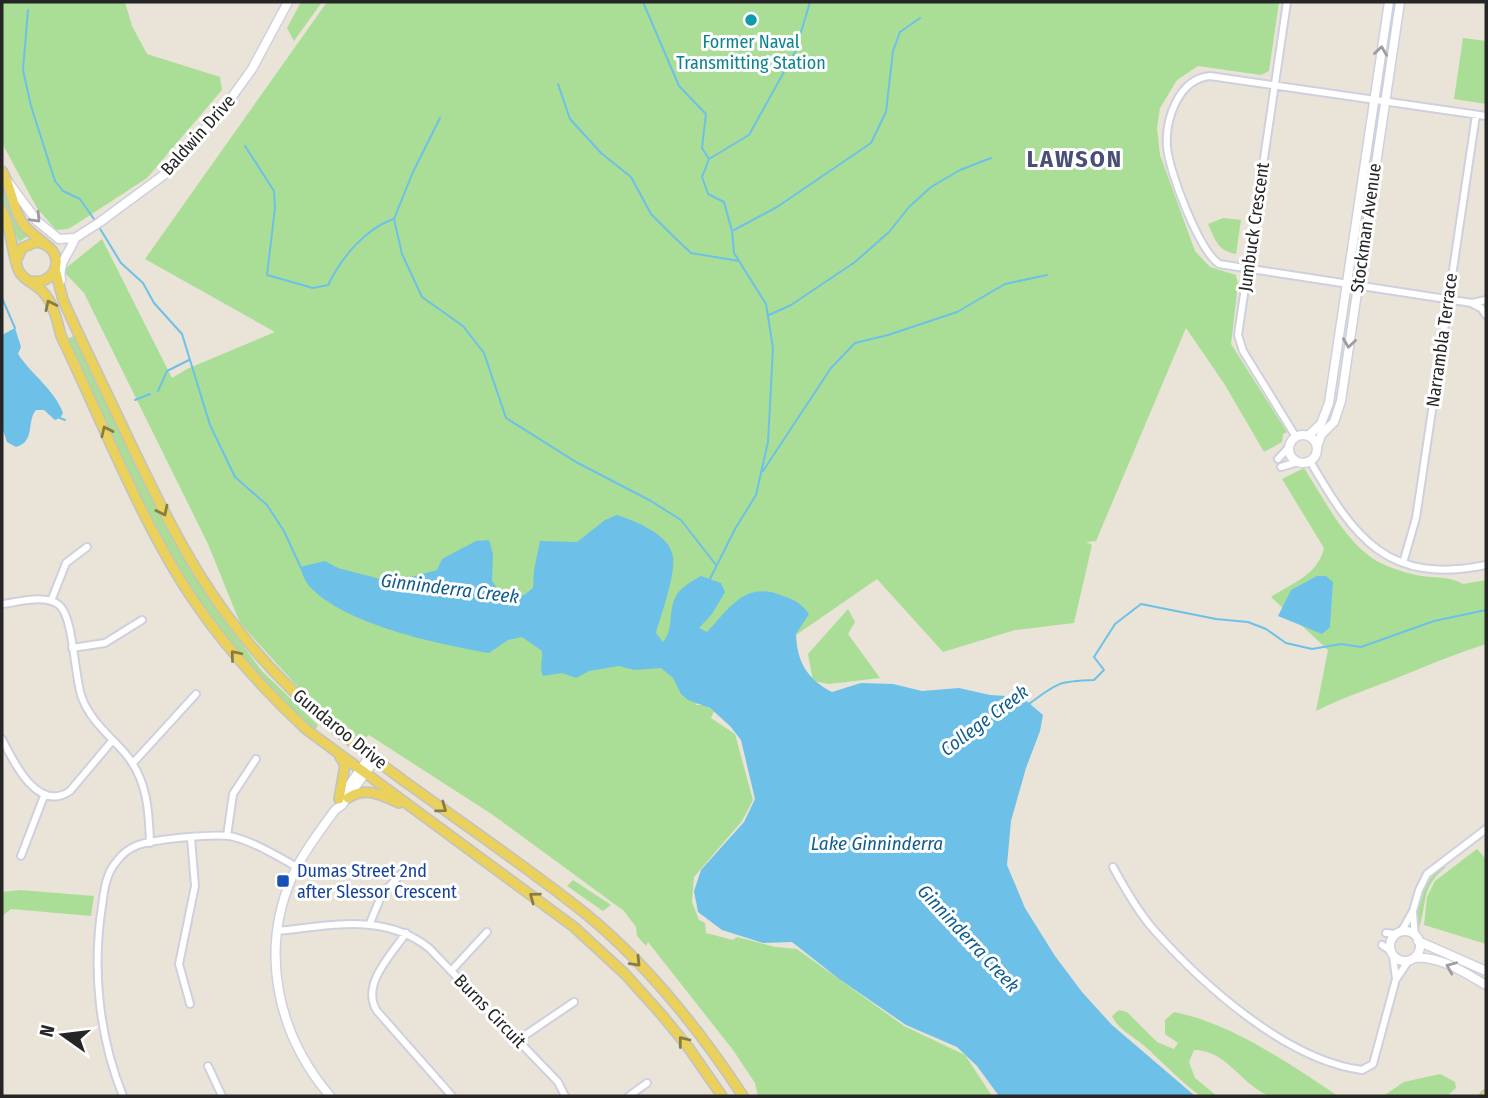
<svg xmlns="http://www.w3.org/2000/svg" width="1488" height="1098" viewBox="0 0 1488 1098" font-family="'Fira Sans Condensed',sans-serif">
  <style>
    .green { fill: #aade96 }
    .water { fill: #6dc1e9 }
    .lines { fill: none; stroke-linecap: round; stroke-linejoin: round }
    .stream { stroke: #6dc1e9; stroke-width: 2 }
    .street-casing { stroke: #ced0df; stroke-width: 10 }
    .secondary-casing { stroke: #ced0df; stroke-width: 11 }
    .primary-casing { stroke: #c2c2c2; stroke-width: 12 }
    .street { stroke: #fff; stroke-width: 6 }
    .secondary { stroke: #fff; stroke-width: 8 }
    .primary { stroke: #ead15c; stroke-width: 9 }
    .oneway { stroke: #9d9d9d }
    .oneway2 { stroke: #887c41 }
    .culture-dot { fill: #0f9aa8; stroke: #fff; stroke-width: 2.5 }
    .transit-dot { fill: #1a4fb4; stroke: #fff; stroke-width: 2.5 }
    .labels { text-anchor: middle; stroke-width: 6; stroke-linejoin: round; paint-order: stroke }
    .culture-label { font-size: 18px; fill: #0d838f; stroke: #fff }
    .street-label { font-size: 18px; fill: #262626; stroke: #fff }
    .transit-label { font-size: 18px; fill: #164399; stroke: #fff; text-anchor: start }
    .water-label { font-size: 19px; font-style: italic; fill: #125d8f; stroke: #fff }
    .district-label { font-size: 24px; font-weight: bold; letter-spacing: 2px; fill: #494f75; stroke: #fff }
  </style>
  <rect width="100%" height="100%" fill="#e9e3d8"/>
  <path class="green" d="M2 2H125L132 26 147 54 220 77 222 90 147 178 78 223 68 229 56 230 37 208 2 143Z
    M301 2H322L294 41 287 28Z
    M327 2H1279L1269 71 1261 75 1198 66 1177 80 1160 108 1157 128 1160 155 1195 251 1210 267 1236 275 1238 284 1231 344 1287 432 1283 434 1282 442 1264 452 1225 385 1186 328 1096 541 1086 542 1092 545 1074 623 1015 630 943 652 877 579 695 705H704L714 711 711 718 735 734 753 800 742 821 694 877 692 902 699 920 705 923 706 933 733 940 737 937 775 947 797 949 904 1026 965 1055 992 1096H758L755 1083 733 1050 648 942 646 946 637 936 636 927 624 911 493 815 369 735 362 741 305 695 240 623 208 544 84 293 66 274V268L102 239 172 378 187 369 275 332 145 259Z
    M1463 38 1486 41V104L1454 99Z
    M2 184 28 236 19 242 2 202Z
    M1223 218 1241 220 1236 254C1217 250 1216 241 1208 224Z
    M74 336 165 525 187 563 218 612 262 671 318 725 315 730C270 690 228 646 195 595 147 522 114 439 76 361L67 339Z
    M1304 468C1323 497 1340 533 1368 555 1380 565 1397 570 1412 574 1429 579 1449 575 1463 584L1486 580V644C1461 652 1438 661 1414 671 1381 685 1348 695 1316 711L1328 650 1271 597C1292 583 1318 575 1324 548L1282 479Z
    M848 609 855 622 848 634 880 678 829 684 813 681 808 654Z
    M1477 849 1486 859V944L1424 925 1427 897 1435 881Z
    M1442 867H1446C1420 888 1428 901 1419 928 1414 907 1424 881 1442 867Z
    M573 880 611 905 603 911 567 886Z
    M20 890 94 896 91 916 11 909 2 916V892Z
    M1119 1010 1127 1012 1157 1042 1174 1049 1178 1043 1165 1034V1020L1174 1012C1231 1023 1290 1064 1338 1096 1323 1096 1278 1098 1267 1095 1239 1082 1226 1050 1194 1050L1189 1062 1195 1078 1217 1096H1200C1182 1082 1166 1066 1149 1050 1137 1038 1119 1031 1112 1016Z
    M1440 1074 1455 1082 1456 1088 1447 1096H1383L1404 1082Z"/>
  <path class="water" d="M15 328 21 347 18 354C31 374 55 390 63 413L60 418 55 420 44 410H36C26 422 36 441 16 447L7 442 2 427V335Z
    M617 515C635 521 670 534 673 557 676 574 661 615 656 633L663 642C674 629 668 613 675 598 679 588 692 581 701 576L721 583 725 592 712 614 699 628 707 632C730 608 745 580 783 596 795 600 802 604 809 614L796 634C797 662 807 679 832 692L861 683 893 684 922 691 959 688 990 695 1022 697 1043 715 1040 731 1026 768 1011 821 1007 865 1025 908 1055 956 1082 992 1112 1025 1195 1096H999L977 1066 957 1047 906 1025 839 979 792 942 763 943 722 930 698 912 694 891 701 870 744 822 755 799 741 740 730 726 710 708 688 700 681 694 673 678 661 668 634 670 619 666 589 671 576 678 562 673 543 676C539 667 543 660 542 651L522 637 508 640 489 653C438 644 345 625 309 586 305 581 302 574 300 567L325 561 338 568 392 582 437 570 442 559 476 541 489 540 493 554 492 581 501 593 524 595 533 588 534 570 540 541 577 542 605 520Z
    M1317 576H1326L1333 582 1330 627 1322 634 1278 616 1291 590Z"/>
  <g class="lines">
    <path class="stream" d="M643 2 679 86 706 114 702 148 709 159 702 177 708 194 724 202 732 231 734 253 766 304 773 348 768 442 756 495 735 529 709 581
      M28 10 23 70 31 106 55 181 63 191 80 199 96 222
      M558 84 570 119 601 153 631 177 651 214 672 235 691 253 739 261
      M440 118 413 172 394 219 402 254 422 297 463 326 484 353 506 418 576 462 651 501 681 520 716 565
      M245 146 274 191 275 208 267 275 313 288 328 285C342 257 364 230 393 219
      M709 159 749 135 795 52 810 2
      M99 227 121 263 143 283 154 303 182 334 210 425 235 477 267 505 284 531 301 568
      M734 230 777 207 871 143 886 112 893 51 900 32 920 18
      M2 298 15 328
      M769 315 791 305 855 262 889 232 909 207 931 187 960 170 991 158
      M158 391 167 371 189 360
      M135 400 150 394
      M60 418 65 420
      M763 471 831 368 855 343 888 335 957 312 1005 284 1047 275
      M1029 704C1057 683 1058 681 1094 680L1104 670 1094 657 1115 624 1141 604 1216 619 1248 622 1266 629 1286 643 1312 649 1341 644 1361 647 1434 621 1486 610"/>
    <defs>
      <path id="street" d="M1287 2 1238 335 1243 351 1296 437
        M1486 116 1210 76C1178 79 1165 120 1167 147 1169 172 1199 250 1219 264L1472 303 1486 300
        M1473 304 1481 308 1486 315
        M1278 459 1289 447
        M1310 461C1355 539 1388 585 1486 565
        M1281 467 1298 462
        M1403 563 1416 518 1476 115
        M51 601 66 563 87 547
        M2 604C19 602 45 594 59 605 74 617 74 677 82 698 91 721 108 734 124 752 147 778 149 810 150 843
        M72 648 105 643 142 620
        M2 739C14 763 38 813 70 791L112 741
        M133 763 196 694
        M227 836 233 794 256 759
        M21 856 44 796
        M1113 867C1125 889 1138 912 1154 930 1203 985 1286 1060 1362 1070L1373 1064 1396 979 1393 956
        M1413 913 1415 936
        M370 923 382 894 403 872
        M277 931C330 926 384 912 429 948L558 1082 565 1096
        M1401 932 1413 911 1419 890 1427 874 1486 829
        M406 933C392 954 360 985 377 1011L452 1096
        M1386 933 1396 934
        M1382 945 1391 951
        M451 971 487 932
        M1397 978 1409 960
        M190 1004 179 964 195 886 191 838
        M518 1040 574 1002
        M208 1066 222 1096
        M123 1096C99 1037 92 969 102 906 104 890 106 873 117 861 122 854 130 848 138 845 156 839 216 833 234 837 256 843 277 856 297 867
        M629 1096 647 1083"/>
      <path id="secondary" d="M8 182 37 221 59 239 75 238 100 222 165 174 224 108 252 69 288 2
        M61 280C58 261 69 255 75 238
        M1289 449a14 14 0 1 1 28 0a14 14 0 1 1-28 0Z
        M1308 436 1321 424 1329 403 1389 2
        M1317 447 1321 435 1334 422 1341 401 1400 2
        M340 798 370 756
        M1390 946a15 15 0 1 1 30 0a15 15 0 1 1-30 0Z
        M1418 941 1486 971
        M1414 958C1439 955 1465 973 1486 985
        M330 1096C278 1035 259 953 292 877 303 853 319 832 335 810L342 805 375 760"/>
      <path id="primary" d="M2 171C12 188 12 208 23 224 28 231 37 237 44 243
        M2 210C12 229 11 250 18 269 22 280 35 283 42 291 54 303 57 321 61 336 102 421 140 520 192 598 225 647 264 690 307 730L574 927 625 974 661 1014 688 1047 722 1096
        M17 259 22 248 36 242C67 246 60 287 30 281
        M55 269 63 300C84 347 107 393 129 440 176 538 213 613 292 690 326 724 365 752 404 781 465 825 527 867 586 914 648 965 699 1029 743 1096
        M348 798C365 786 381 795 399 803
        M339 799 345 765 340 757
        M1485 1096 1486 1095"/>
    </defs>
    <use href="#street" class="street-casing"/>
    <use href="#secondary" class="secondary-casing"/>
    <use href="#primary" class="primary-casing"/>
    <use href="#street" class="street"/>
    <use href="#secondary" class="secondary"/>
    <use href="#primary" class="primary"/>
  </g>
  <defs><path id="oneway-chevron" d="M-2-3.5L2.5 0L-2 3.5" fill="none" stroke-width="1.6" stroke-linecap="round" stroke-linejoin="round" transform="scale(1.75)"/></defs>
  <g class="oneway">
    <use href="#oneway-chevron" transform="translate(1381 51) rotate(-82)"/>
    <use href="#oneway-chevron" transform="translate(36 218) rotate(47)"/>
    <use href="#oneway-chevron" transform="translate(1349 343) rotate(98)"/>
    <use href="#oneway-chevron" transform="translate(1451 967) rotate(-157)"/>
  </g>
  <g class="oneway2">
    <use href="#oneway-chevron" transform="translate(50 305) rotate(-116)"/>
    <use href="#oneway-chevron" transform="translate(106 431) rotate(-115)"/>
    <use href="#oneway-chevron" transform="translate(163 511) rotate(64)"/>
    <use href="#oneway-chevron" transform="translate(235 655) rotate(-130)"/>
    <use href="#oneway-chevron" transform="translate(442 808) rotate(36)"/>
    <use href="#oneway-chevron" transform="translate(534 897) rotate(-144)"/>
    <use href="#oneway-chevron" transform="translate(636 962) rotate(46)"/>
    <use href="#oneway-chevron" transform="translate(683 1041) rotate(-128)"/>
  </g>
  <circle class="culture-dot" cx="751" cy="20" r="7"/>
  <rect class="transit-dot" x="276" y="874" width="14" height="14" rx="3.5"/>
  <g class="labels">
    <g class="culture-label">
      <text x="751" y="48">Former Naval<tspan x="751" dy="21">Transmitting Station</tspan></text>
    </g>
    <g class="street-label">
      <text transform="translate(198 135) rotate(-48)" y="6">Baldwin Drive</text>
      <text transform="translate(1254 227) rotate(-82)" y="6">Jumbuck Crescent</text>
      <text transform="translate(1366 228) rotate(-82)" y="6">Stockman Avenue</text>
      <text transform="translate(1442 340) rotate(-82)" y="6">Narrambla Terrace</text>
      <text transform="translate(340 729) rotate(39)" y="6">Gundaroo Drive</text>
      <text transform="translate(490 1011) rotate(46)" y="6">Burns Circuit</text>
    </g>
    <g class="transit-label">
      <text x="297" y="877">Dumas Street 2nd<tspan x="297" dy="21">after Slessor Crescent</tspan></text>
    </g>
    <g class="water-label">
      <text transform="translate(450 588) rotate(7)" y="7">Ginninderra Creek</text>
      <text transform="translate(984 720) rotate(-37)" y="7">College Creek</text>
      <text x="877" y="850">Lake Ginninderra</text>
      <text transform="translate(969 938) rotate(47)" y="7">Ginninderra Creek</text>
    </g>
    <g class="district-label">
      <text x="1075" y="167">LAWSON</text>
    </g>
  </g>
  <rect width="1488" height="1098" fill="none" stroke="#262626" stroke-width="7"/>
  <g transform="translate(63 1035) rotate(284)" stroke="#ffffff" stroke-width="5" paint-order="stroke">
  <path d="M0-5L12 26L0 18L-12 26Z" fill="#262626"/>
  <text y="-10" font-size="19" font-weight="bold" text-anchor="middle" fill="#262626">N</text>
  </g>
</svg>
